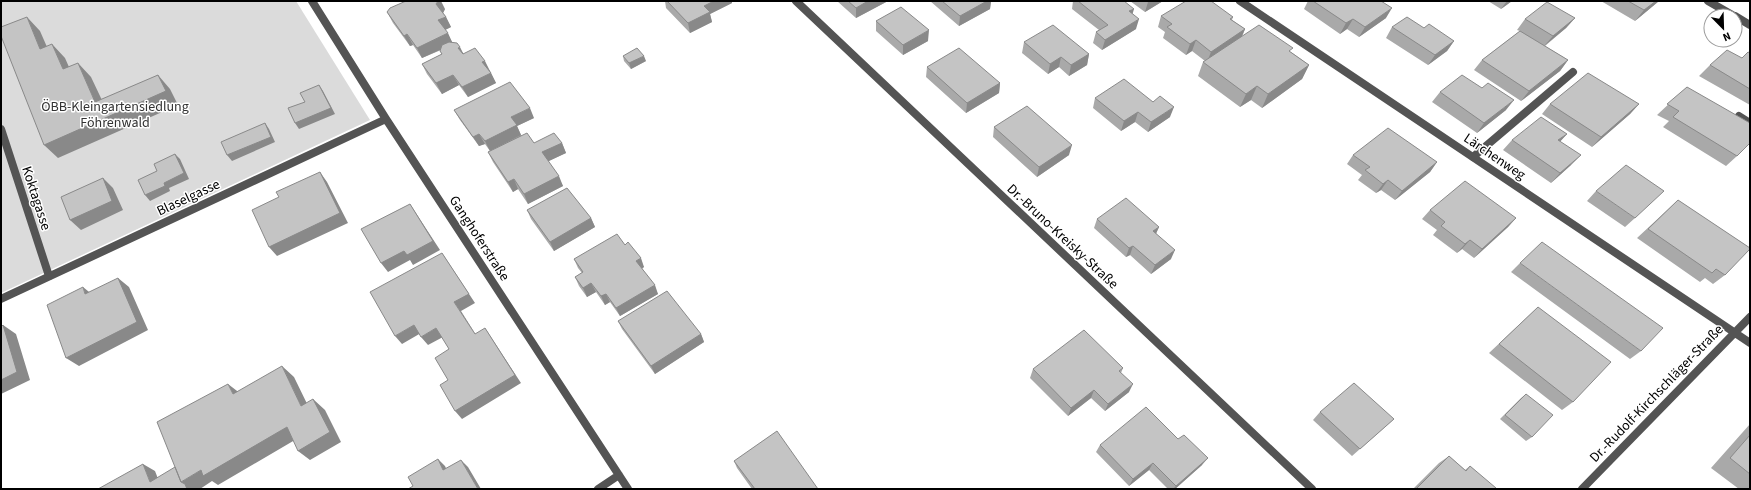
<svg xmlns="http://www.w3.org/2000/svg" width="1751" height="490" viewBox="0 0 1751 490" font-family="'Source Sans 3',sans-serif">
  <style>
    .green { fill: #dbdbdb }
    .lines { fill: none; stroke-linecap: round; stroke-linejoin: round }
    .service { stroke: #545454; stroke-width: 8 }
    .minor { stroke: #545454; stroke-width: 8 }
    .wall { fill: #a9a9a9 }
    .shaded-wall { fill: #898989 }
    .building { fill: #c4c4c4; stroke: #898989 }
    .labels { text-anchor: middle; stroke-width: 3; stroke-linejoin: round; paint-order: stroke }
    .park-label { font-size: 14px; fill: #323232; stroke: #fff }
    .street-label { font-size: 14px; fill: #000; stroke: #fff }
  </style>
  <rect width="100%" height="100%" fill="#fff"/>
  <path class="green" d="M1 1H296L370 120 1 293Z"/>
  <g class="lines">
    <path class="service" d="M1739 116 1750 123
      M1 129 49 276
      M1473 157 1573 72"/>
    <path class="minor" d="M312 1 386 119 628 489
      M796 1 1312 489
      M1240 1 1750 343
      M1708 1 1734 16
      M1735 16 1750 25
      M1 299 386 119
      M598 489 619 475
      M1582 489 1750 317"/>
  </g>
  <path class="wall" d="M665 1H732V3L710 14 712 22 690 33 666 8Z
    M837 1H888L856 18Z
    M930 1H991L990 9 959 26Z
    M1073 1H1124L1132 14 1136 29 1102 50 1093 43 1096 32 1099 30 1072 9Z
    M1130 1H1163L1145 12Z
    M1308 1H1381L1386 18 1359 37 1347 29 1340 34 1304 9Z
    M1488 1H1512L1501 9Z
    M1601 1H1659L1635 21Z
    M445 9 443 13 446 17 451 27 445 30 452 42 464 54 490 71 496 83 468 97 459 85 442 94 427 74 422 64 442 54 440 51 441 50 422 58 413 45 410 46 393 23 387 12Z
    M1161 16 1233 17 1232 20 1245 29 1242 37 1291 52 1309 65 1302 79 1262 108 1251 100 1240 107 1198 76 1203 62 1205 61 1192 51 1186 55 1163 38 1165 32 1158 27Z
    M1575 18 1566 28 1545 46 1568 60 1560 71 1521 101 1474 70 1482 60 1520 31 1517 30 1525 19Z
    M876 21 928 41 903 55 876 31Z
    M1392 27 1424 28 1454 41 1447 51 1428 65 1386 38Z
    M1024 42 1089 54 1087 65 1069 76 1059 67 1048 74 1022 53Z
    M1750 53V105L1699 76 1710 65 1742 58Z
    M623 56 646 61 631 69 624 61Z
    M927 67 1000 83 999 93 966 113 926 77Z
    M1687 87 1737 156 1726 166 1663 127 1669 121 1657 115Z
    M1440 92 1506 110 1477 133 1432 102Z
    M1095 98 1170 117 1148 132 1135 122 1121 131 1093 108Z
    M1550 104H1639L1630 114 1592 147 1542 114Z
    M454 110 534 118 517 126 521 135 534 143H562L566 153 548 161 563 186 528 204 518 189 513 192 493 162 488 152 490 151 485 144 479 146 460 120Z
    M994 127 1069 155 1037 177 993 137Z
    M1567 134 1560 141 1571 165 1551 183 1503 150 1512 140Z
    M1353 155 1437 162 1430 172 1395 200 1381 190 1376 193 1358 180 1362 175 1347 164Z
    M1596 191 1635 218 1625 227 1587 201Z
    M1678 200 1725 275 1713 284 1705 278 1700 282 1637 238Z
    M527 210 591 218 595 227 554 251 531 219Z
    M1430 210 1516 218 1508 227 1474 258 1462 249 1457 253 1433 235 1437 230 1422 219Z
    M1097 219 1159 227 1156 233 1171 259 1151 274 1130 255 1126 257 1094 228Z
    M625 245 644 267 642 268 658 294 620 316 610 302 605 305 596 292 587 297 579 286 575 277 582 273 578 268 574 259Z
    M1520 263 1641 351 1630 359 1511 272Z
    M1538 307 1573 402 1562 410 1489 353Z
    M618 321 701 334 704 342 655 374 622 329Z
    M1123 368 1121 373 1129 392 1105 411 1091 398 1068 416 1030 378 1033 369Z
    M1526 394 1532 437 1526 441 1500 419 1521 398Z
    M1320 412 1394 419 1352 456 1313 420Z
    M1750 424V489H1739L1711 468Z
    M1100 445 1202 465 1175 489H1168L1149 470 1129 486 1096 452Z
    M1449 456 1465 470 1470 466 1495 489H1413L1439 463Z
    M734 461 818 489H752L737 468Z"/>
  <path class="shaded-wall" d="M438 1H441L445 9 442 15 436 4Z
    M714 1H732V3L710 14 712 22 690 33 688 23 704 6Z
    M868 1H888L856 18V8Z
    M987 1H991L990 9 959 26 960 16Z
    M1149 1H1163L1145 12 1148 2Z
    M1507 1H1512L1501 9Z
    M1656 1H1659L1635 21 1644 10Z
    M1392 8 1386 18 1359 37 1365 27Z
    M1134 9 1131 19 1129 11Z
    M27 17 40 31 54 63 40 49Z
    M446 17 451 27 443 31 438 20Z
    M1575 18 1566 28 1544 46 1553 36Z
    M1139 19 1136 29 1102 50 1105 40Z
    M1353 19 1347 29 1340 34 1346 23Z
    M1245 29 1240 40 1207 62 1211 52Z
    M929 30 928 41 903 55V45Z
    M448 33 453 44 422 58 417 48Z
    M407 34 413 45 410 46 404 36Z
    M1196 40 1192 51 1186 55 1190 44Z
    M1454 41 1447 51 1428 65 1435 55Z
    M52 44 65 58 76 83 63 69Z
    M460 47 465 57 458 48Z
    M1089 54 1087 65 1069 76 1071 65Z
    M644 56 646 61 631 69 629 63Z
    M1061 57 1059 67 1048 74 1050 64Z
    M1568 60 1560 71 1521 101 1529 91Z
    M485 61 490 71 487 72 482 62Z
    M78 63 91 77 109 115 95 102Z
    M1309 65 1302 79 1262 108 1268 94Z
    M491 73 496 83 468 97 462 87Z
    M158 75 170 89 178 105 58 158 44 145Z
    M453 75 459 85 442 94 436 83Z
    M1000 83 999 93 966 113 967 103Z
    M319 85 323 91 335 114 299 129 295 123Z
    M1257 86 1251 100 1240 107 1246 94Z
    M1514 100 1506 110 1477 133 1484 123Z
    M1639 104 1630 114 1592 147 1601 137Z
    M1174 107 1170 117 1148 132 1151 122Z
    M530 108 534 118 517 126 521 135 490 151 485 141 511 117Z
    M1138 112 1135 122 1121 131 1124 121Z
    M265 123 269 129 275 142 232 161 227 155Z
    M479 134 485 144 479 146 473 137Z
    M1567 134 1558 144V140Z
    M562 143 566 153 547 162 542 152Z
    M1072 145 1069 155 1037 177 1039 167Z
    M175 154 180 159 189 179 169 188 170 191 150 201 145 195 164 183Z
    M1581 155 1571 165 1551 183 1560 173Z
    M1437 162 1430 172 1395 200 1402 191Z
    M320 172 327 182 348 223 277 256 269 247Z
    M559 176 563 186 528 204 524 194Z
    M103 178 113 188 123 210 81 230 70 220Z
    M514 179 518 189 513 192 508 182Z
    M1388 180 1381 190 1376 193 1383 184Z
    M410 204 440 250 413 265 410 260 388 272 381 263Z
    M591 218 595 227 554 251 550 242Z
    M1516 218 1508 227 1474 258 1482 249Z
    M1159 227 1155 236 1153 231Z
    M1470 240 1462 249 1457 253 1465 244Z
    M1133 246 1130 255 1126 257 1129 248Z
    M1175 250 1171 259 1151 274 1155 265Z
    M442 253 475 303 461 311 481 343 454 302Z
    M641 258 644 267 640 270 636 261Z
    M118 278 129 287 148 330 79 366 66 358Z
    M591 283 596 292 587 297 583 288Z
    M655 285 658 294 620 316 616 308Z
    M83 287 94 296 85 294Z
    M606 294 610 302 605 305 601 296Z
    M3 325 16 334 30 380 1 394V380Z
    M414 325 421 333 402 344 395 336Z
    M436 328 443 337 428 345 421 337Z
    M485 328 521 383 462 419 455 411Z
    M701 334 704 342 655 374 651 366Z
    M282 366 294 377 313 416 301 406Z
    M228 384 241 394H233Z
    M1133 384 1129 392 1105 411 1108 404Z
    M1094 390 1091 398 1068 416 1071 408Z
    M313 399 325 410 341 442 310 460 298 451Z
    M287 427 300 437 218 485 212 481 200 489H187L181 482 201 470Z
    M1208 458 1202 465 1175 489H1173L1176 486Z
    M438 459 445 466 450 477 443 470Z
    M461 460 468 467 481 489H478Z
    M1153 463 1149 470 1129 486 1133 479Z
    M143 464 155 471 162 489 150 482Z"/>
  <path class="building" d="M406 1H438L436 4 446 17 438 20 448 33 417 48 407 34 404 36 387 12 390 8Z
    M667 1H714L704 6 710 12 688 23Z
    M848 1H868L856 8Z
    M942 1H987L960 16Z
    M1078 1H1124L1134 9 1129 11 1139 19 1105 40 1096 32 1108 25Z
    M1186 1H1211L1233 17 1230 19 1245 29 1211 52 1196 40 1190 44 1167 27 1172 24 1161 16Z
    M1313 1H1381L1392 8 1365 27 1353 19 1346 23Z
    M1628 1H1656L1644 10Z
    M1547 2 1575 18 1553 36 1525 19Z
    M901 7 929 30 903 45 876 21Z
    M27 17 40 49 52 44 63 69 78 63 95 102 158 75 166 91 44 145 1 36V27Z
    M1407 17 1424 28 1429 24 1454 41 1435 55 1392 27Z
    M1053 25 1089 54 1071 65 1061 57 1050 64 1024 42Z
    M1259 25 1293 48 1289 51 1309 65 1268 94 1257 86 1246 94 1203 62Z
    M1520 31 1568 60 1529 91 1482 60Z
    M449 42 457 43 460 47 458 48 463 54 475 48 485 61 482 62 491 73 462 87 453 75 436 83 422 64 442 54 440 51 442 45Z
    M637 48 644 56 629 63 623 56Z
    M959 48 1000 83 967 103 927 67Z
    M1727 50 1742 58 1748 52 1750 53V89L1710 65Z
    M1588 73 1639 104 1601 137 1550 104Z
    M1462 75 1482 88 1488 83 1514 100 1484 123 1440 92Z
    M1124 79 1153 102 1160 96 1174 107 1151 122 1138 112 1124 121 1095 98Z
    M510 82 530 108 511 117 517 125 485 141 479 134 473 137 454 110Z
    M319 85 331 108 295 123 288 108 305 102 300 93Z
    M1687 87 1750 123V143L1737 156 1673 117 1679 111 1667 104Z
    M1027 106 1072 145 1039 167 994 127Z
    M1541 117 1567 134 1558 140 1581 155 1560 173 1512 140Z
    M265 123 271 137 227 155 221 142Z
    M1388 128 1437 162 1402 191 1388 180 1383 184 1365 170 1370 167 1353 155Z
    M527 133 534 143 554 133 562 143 542 152 559 176 524 194 514 179 508 182 488 152Z
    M175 154 184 173 164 183 165 186 145 195 138 180 157 171 154 164Z
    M1626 165 1664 191 1635 218 1596 191Z
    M320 172 340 213 269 247 252 210 279 197 276 192Z
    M103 178 112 201 70 220 61 197Z
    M1465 181 1516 218 1482 249 1470 240 1465 244 1441 226 1445 222 1430 210Z
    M567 188 591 218 550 242 527 210Z
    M1126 198 1159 227 1153 231 1175 250 1155 265 1133 246 1129 248 1097 219Z
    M1678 200 1750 248V249L1725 275 1716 269 1712 273 1648 229Z
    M410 204 433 241 407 255 404 251 381 263 361 229Z
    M617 234 625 245 628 242 641 258 636 261 655 285 616 308 606 294 601 296 591 283 583 288 575 277 583 272 574 259Z
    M1542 242 1663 328 1641 351 1520 263Z
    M442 253 469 294 454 302 475 334 485 328 515 375 455 411 440 385 448 380 435 358 449 349 436 328 421 337 414 325 395 336 370 292Z
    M118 278 137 322 66 358 47 305 83 287 85 294Z
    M667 291 701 334 651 366 618 321Z
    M1538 307 1611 362 1573 402 1499 344Z
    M3 325 17 372 1 380V327Z
    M1084 330 1123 368 1119 371 1133 384 1108 404 1094 390 1071 408 1033 369Z
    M282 366 301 406 313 399 330 432 298 451 287 427 203 476 201 470 181 482 157 422 228 384 233 394Z
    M1354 383 1394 419 1360 449 1320 412Z
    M1526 394 1553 415 1532 437 1505 415Z
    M1146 407 1178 439 1184 435 1208 458 1176 486 1153 463 1133 479 1100 445Z
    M777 431 818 489H755L734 461Z
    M1750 435V474L1730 458Z
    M1449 456 1466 471 1470 466 1496 488 1495 489H1416Z
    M438 459 443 470 461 460 478 489H408L413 486 408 477Z
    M143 464 150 482 175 467 181 482 185 484 187 489H98Z"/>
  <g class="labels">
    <g class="park-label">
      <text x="115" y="111">ÖBB-Kleingartensiedlung<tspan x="115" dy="16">Föhrenwald</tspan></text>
    </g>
    <g class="street-label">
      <text transform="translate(1495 156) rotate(34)" y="5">Lärchenweg</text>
      <text transform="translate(188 197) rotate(-25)" y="5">Blaselgasse</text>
      <text transform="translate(37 198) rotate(72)" y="5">Koktagasse</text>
      <text transform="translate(1063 236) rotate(43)" y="5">Dr.-Bruno-Kreisky-Straße</text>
      <text transform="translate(480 238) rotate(57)" y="5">Ganghoferstraße</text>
      <text transform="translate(1656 393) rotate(-46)" y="5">Dr.-Rudolf-Kirchschläger-Straße</text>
    </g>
  </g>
  <rect width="1751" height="490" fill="none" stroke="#000000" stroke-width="4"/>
  <g transform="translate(1723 28) rotate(157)"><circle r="19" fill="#ffffff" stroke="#999999"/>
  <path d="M0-3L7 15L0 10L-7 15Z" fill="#000000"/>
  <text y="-6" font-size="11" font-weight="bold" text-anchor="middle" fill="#000000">N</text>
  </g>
</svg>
